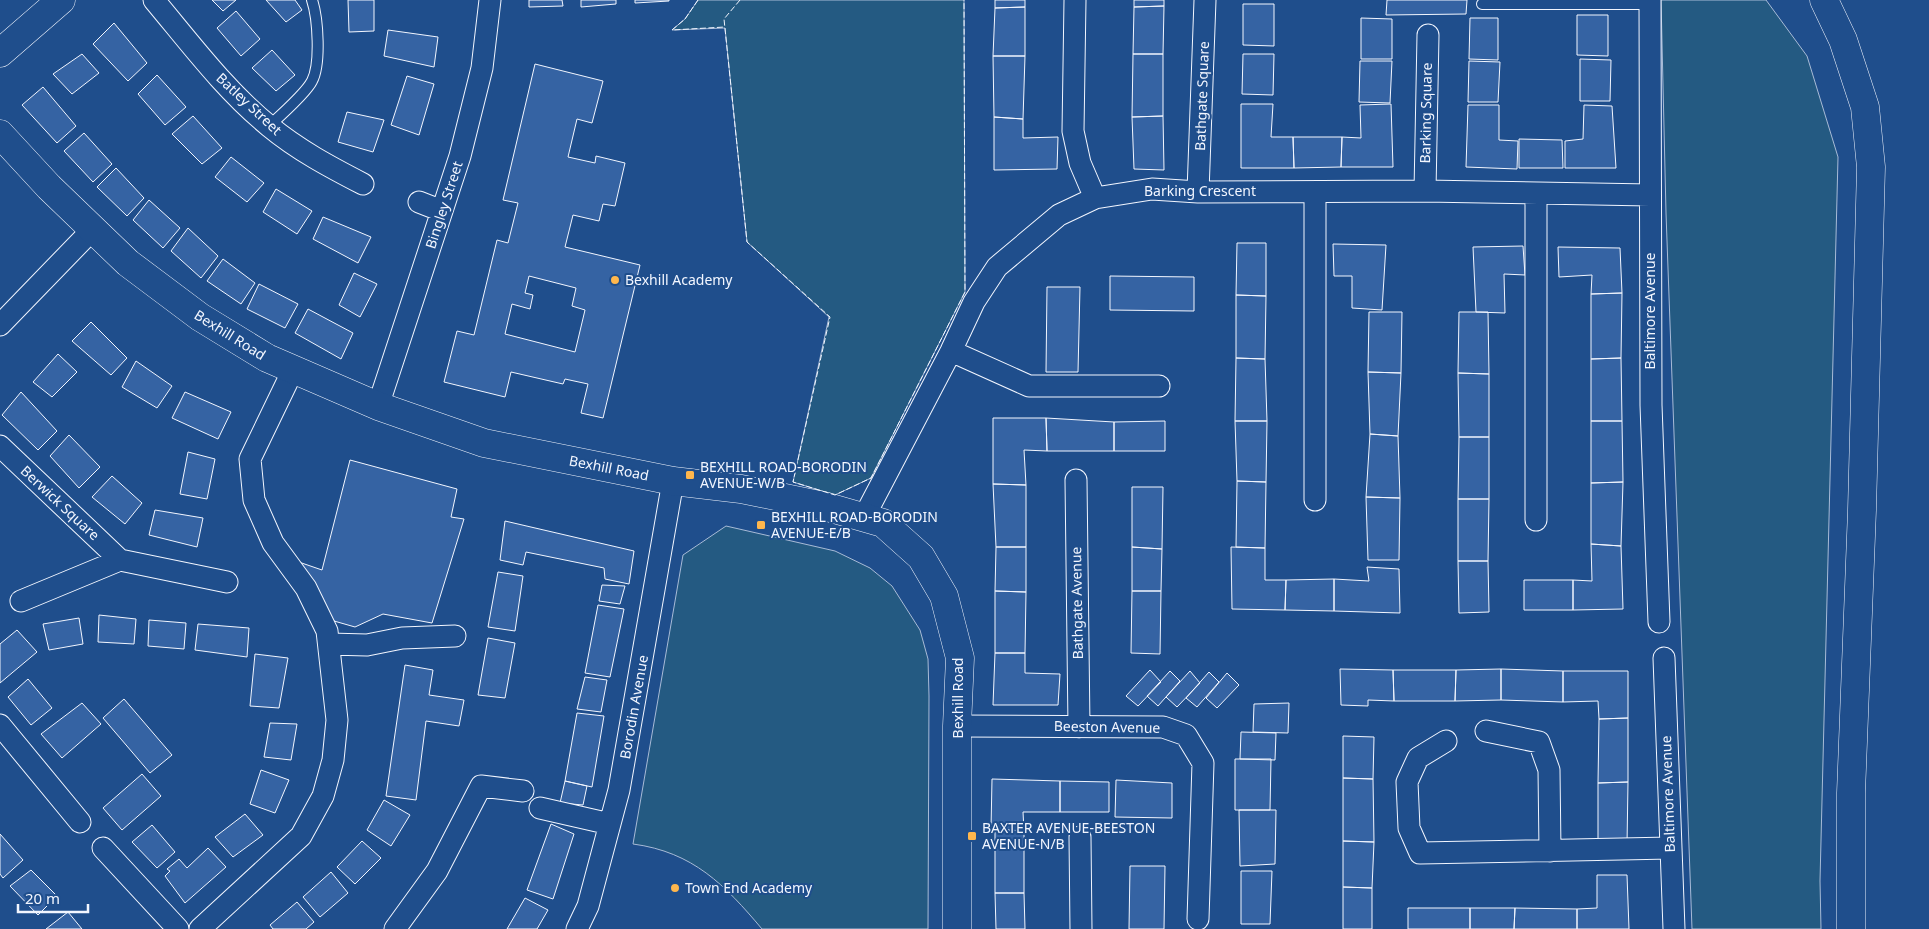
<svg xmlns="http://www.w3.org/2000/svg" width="1929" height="929" viewBox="0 0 1929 929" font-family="'Noto Sans',sans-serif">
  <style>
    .green { fill: #245a82; stroke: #a8bbd7 }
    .building { fill: #3563a3; stroke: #f2f6ff; fill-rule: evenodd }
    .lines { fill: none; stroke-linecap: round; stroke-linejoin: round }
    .lane-casing { stroke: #f2f6ff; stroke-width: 12 }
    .street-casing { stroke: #f2f6ff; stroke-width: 23 }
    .secondary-casing { stroke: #f2f6ff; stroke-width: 29 }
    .lane { stroke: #1f4e8c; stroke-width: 10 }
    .street { stroke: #1f4e8c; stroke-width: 21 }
    .secondary { stroke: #1f4e8c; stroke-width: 28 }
    .fence { stroke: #f2f6ff; stroke-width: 1; stroke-dasharray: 6 2.5; stroke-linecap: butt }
    .poi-dot { fill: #ffb74d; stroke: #1f4e8c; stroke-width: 2 }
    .labels { text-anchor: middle; stroke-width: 4; stroke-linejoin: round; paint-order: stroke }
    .street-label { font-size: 14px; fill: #f2f6ff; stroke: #1f4e8c }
    .poi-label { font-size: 14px; fill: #f2f6ff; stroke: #1f4e8c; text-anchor: start }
  </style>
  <rect width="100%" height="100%" fill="#1f4e8c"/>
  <path class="green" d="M698 0H964L965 292 871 478 835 495 793 482 829 317 747 242 725 28 672 30 685 19Z
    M1661 0H1766L1807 56 1838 157 1820 881 1821 929H1692L1666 213Z
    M726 526 835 551 870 568 892 586 920 630 928 659 929 696 928 929H762C725 885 693 852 633 844L683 555Z"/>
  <path class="building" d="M212 0H236L223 11Z
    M266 0H295L302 10 286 22Z
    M348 0H374V31L349 32Z
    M529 0H562L563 6 529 7Z
    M581 0H616V4L581 7Z
    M635 0H669V1L635 3Z
    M995 0H1025V7L995 8Z
    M1134 0H1164V6L1134 7Z
    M1387 0H1467L1466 14 1386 15Z
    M1243 4H1274V46L1243 45Z
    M1164 6 1163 54H1133L1134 7Z
    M1025 7V56H993L995 8Z
    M236 11 260 39 241 56 217 28Z
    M1577 15H1608V56L1577 55Z
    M1361 18 1392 19V59H1361Z
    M1470 18H1498V60L1469 59Z
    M114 23 147 63 128 81 93 44Z
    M388 30 438 37 434 67 384 56Z
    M272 50 295 75 276 91 252 68Z
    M82 54 99 73 72 94 53 74Z
    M1133 54H1163V116L1132 117Z
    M1243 54H1274L1273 95 1242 94Z
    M993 56H1025L1023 119 994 117Z
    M1580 59 1611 60 1610 101H1580Z
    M1360 61H1392L1390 103 1359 102Z
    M1469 61 1500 62 1498 102H1468Z
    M535 64 603 81 592 123 577 119 568 157 595 163 596 156 625 163 615 206 603 204 599 221 573 215 565 247 640 265 603 418 581 413 588 384 565 379 563 384 511 372 505 397 444 382 457 331 474 335 497 240 508 243 518 203 503 200ZM529 276 576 288 572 306 585 310 575 352 505 334 512 304 530 309 533 295 525 293Z
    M157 75 186 107 165 125 138 94Z
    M407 76 434 84 419 135 391 125Z
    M43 87 76 126 57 143 22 105Z
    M1241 104H1273L1271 137H1293L1294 168H1241Z
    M1391 104 1393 167H1341L1342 137 1361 138 1360 105Z
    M1468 105H1499V140L1518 141 1517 169 1466 167Z
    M1584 105 1612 106 1616 168H1565V141L1583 139Z
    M347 112 384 120 373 152 338 142Z
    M193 116 222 148 202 164 172 134Z
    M1163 116 1164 170 1134 169 1132 117Z
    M994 117 1023 119V138L1058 137 1057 169 994 170Z
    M84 133 112 164 93 182 64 151Z
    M1293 137H1342L1341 167 1294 168Z
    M1519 139 1562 140 1563 168H1519Z
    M231 157 264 183 247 202 215 177Z
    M116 168 144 198 127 216 97 187Z
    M276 189 312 211 297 234 263 212Z
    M149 200 180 228 163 248 133 220Z
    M323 217 371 237 358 263 313 239Z
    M188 228 218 256 201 278 171 251Z
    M1237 243H1266V296L1236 295Z
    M1333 244 1386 245 1382 310 1352 308V276H1334Z
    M1523 246 1525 275 1504 274 1505 313 1476 312 1473 247Z
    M1558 247 1620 248 1622 293 1591 294 1592 275 1559 277Z
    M223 259 255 283 241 304 207 281Z
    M354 273 377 284 360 317 339 305Z
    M1110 276 1194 277V311L1110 310Z
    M259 284 298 304 285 328 247 309Z
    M1047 287H1080L1078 372H1046Z
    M1622 293 1621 358 1591 359V294Z
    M1236 295 1266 296 1265 359 1236 358Z
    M308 309 353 333 341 359 295 333Z
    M1369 312H1402L1401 373 1368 372Z
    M1459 312H1488L1489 374 1458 373Z
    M91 322 127 358 111 375 72 341Z
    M58 354 77 372 52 397 33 382Z
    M1236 358 1265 359 1267 421H1235Z
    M1621 358 1622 421H1591V359Z
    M136 361 172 386 157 408 122 387Z
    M1368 372 1401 373 1398 436 1370 434Z
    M1458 373 1489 374V437H1459Z
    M21 392 57 431 38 450 2 415Z
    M185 392 231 412 218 439 172 418Z
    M993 418H1046L1047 451 1024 450 1026 485 993 484Z
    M1046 418 1114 422V451H1047Z
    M1165 421V451H1114V422Z
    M1235 421H1267L1266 482 1237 481Z
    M1591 421H1622L1623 482 1591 483Z
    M1370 434 1398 436 1400 498 1366 497Z
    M69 435 100 467 79 488 50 456Z
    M1459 437H1489V499H1458Z
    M188 452 215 459 207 499 180 494Z
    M350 460 457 489 451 517 464 519 432 623 383 614 355 627 334 621 293 560 322 570Z
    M112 476 142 503 125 524 92 497Z
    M1237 481 1266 482 1265 548 1236 547Z
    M1623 482 1621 546 1591 544V483Z
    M993 484 1026 485V547H996Z
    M1132 487H1163L1162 549 1132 547Z
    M1366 497 1400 498 1399 560H1368Z
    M1458 499H1489L1488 561H1458Z
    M155 510 203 518 197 547 149 535Z
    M505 521 634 551 629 584 605 579 604 568 526 552 523 565 500 560Z
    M1591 544 1621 546 1623 609 1573 610V580L1592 581Z
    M996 547H1026V592L995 591Z
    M1132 547 1162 549 1161 591H1132Z
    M1231 547 1265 548V580H1286L1285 610 1232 609Z
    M1458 561H1488L1489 612 1459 613Z
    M1367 567 1399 569 1400 613 1334 611V579L1369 581Z
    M498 572 523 576 515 631 488 627Z
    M1334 579V611L1285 610 1286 580Z
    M1524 580H1573V610H1524Z
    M602 585 625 586 620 604 599 601Z
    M995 591 1026 592 1025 653H995Z
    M1132 591H1161L1160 654 1131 653Z
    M598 605 624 609 610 677 585 673Z
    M99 615 136 619 134 644 98 642Z
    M79 618 83 644 49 650 43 624Z
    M149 620 186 623 184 649 148 646Z
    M198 624 249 628 247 657 195 650Z
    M17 630 37 652 0 683V644Z
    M488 638 515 643 505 698 478 695Z
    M995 653H1025V673L1060 674 1058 705H993Z
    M255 654 288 658 279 708 250 706Z
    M405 665 433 670 429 695 464 700 459 726 426 721 416 800 386 796Z
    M1340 669 1393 670 1394 701 1368 700V706L1341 705Z
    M1501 669V700L1455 701 1456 670Z
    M1501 669 1563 671V702L1501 700Z
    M1150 670 1161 682 1138 706 1126 696Z
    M1393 670H1456L1455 701H1394Z
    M1170 671 1180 681 1158 706 1147 696Z
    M1190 671 1200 683 1177 707 1166 697Z
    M1563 671H1628V718L1599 719 1598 701 1563 702Z
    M1209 672 1219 682 1197 707 1186 698Z
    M1227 673 1239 685 1217 708 1206 698Z
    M585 677 607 680 601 712 577 709Z
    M28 679 52 708 31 725 8 697Z
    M124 699 172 755 150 773 103 718Z
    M82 703 101 724 62 758 41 734Z
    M1289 703 1288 733 1253 732 1254 704Z
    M577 713 604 716 592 787 565 781Z
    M1628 718V782L1598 783 1599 719Z
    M270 723 297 724 291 760 264 757Z
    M1241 732 1276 733 1275 760 1240 759Z
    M1343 736 1374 737 1373 779 1343 778Z
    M1235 759H1271L1270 810H1235Z
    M261 770 289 780 275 813 250 804Z
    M142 774 161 796 122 830 103 808Z
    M1343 778 1373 779 1374 842 1343 841Z
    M992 779 1060 781V812H1023L1024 831 991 829Z
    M1116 780 1172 783V818L1115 817Z
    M565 781 587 786 583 805 560 803Z
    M1060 781 1109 782V812H1060Z
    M1628 782 1627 845 1598 844V783Z
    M384 800 410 815 391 846 367 830Z
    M1239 810H1276L1275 864 1240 866Z
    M245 814 263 835 233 857 215 837Z
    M551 824 574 834 553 899 527 890Z
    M152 825 175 852 157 868 132 842Z
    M995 829 1024 831V893H995Z
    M0 834 23 860 3 878 0 874Z
    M362 841 381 858 355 884 337 867Z
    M1343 841 1374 842 1372 888 1343 887Z
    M208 848 226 867 185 903 165 876 170 871 167 869 179 859 187 868Z
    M1130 866H1165L1164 929H1129Z
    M31 870 57 896 38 915 10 886Z
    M1241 871H1272L1270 924H1241Z
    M331 872 348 893 320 917 303 897Z
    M1597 875H1627L1629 929H1577V909L1597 908Z
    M1343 887 1372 888V929H1343Z
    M995 893H1024L1025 929H996Z
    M525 898 548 910 537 929H507Z
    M297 902 314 922 306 929H273L270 925Z
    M1408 908H1470V929H1408Z
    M1470 908H1515L1514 929H1470Z
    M1515 908 1577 909V929H1514Z
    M68 912 82 929H46Z"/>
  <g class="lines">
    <defs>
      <path id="lane" d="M1482 4H1650
        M269 126C280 116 306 93 312 81 321 64 318 18 312 0"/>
      <path id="street" d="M154 0C190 43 225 90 269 126 298 150 330 167 363 184
        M1075 0 1073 131 1080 163 1095 198
        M1650 0 1651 405 1659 622
        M1425 191 1428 35
        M1198 192 1205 0
        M419 202 442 211
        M0 325 93 229
        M951 351 1029 386H1159
        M378 406 460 156 482 68 490 0
        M0 446 120 560 227 582
        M1076 480 1079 727
        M1315 500V192
        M864 517 951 351 974 302 997 267 1059 215 1095 198 1152 189 1198 192 1425 191 1650 195
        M1536 520V194
        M21 601 120 560
        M329 644 367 645 402 638 455 636
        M1664 658 1674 929
        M0 725 80 822
        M957 726 1163 727 1186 735 1203 763 1198 919
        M1486 731 1539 742 1549 770 1550 851
        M1446 741 1418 758 1407 782 1409 828 1420 853 1670 848
        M540 808 610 824
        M1080 837 1081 929
        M103 848 178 929
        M200 929 301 836 323 796 333 760 337 720 327 631 306 588 273 543 254 500 250 459 293 370
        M395 929 437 871 481 786 523 791
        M577 929 588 906 619 790 673 481"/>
      <path id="secondary" d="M1824 0 1843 40 1865 107 1871 167 1862 510 1851 793V929
        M0 53 61 0
        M0 134 49 187 128 263 200 317 267 358 378 406 484 443 673 481 741 489 824 506 883 523 921 557 944 596 960 658 957 726V929"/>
    </defs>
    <use href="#lane" class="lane-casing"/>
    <use href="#street" class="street-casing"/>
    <use href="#secondary" class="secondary-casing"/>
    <use href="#lane" class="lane"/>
    <use href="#street" class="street"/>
    <use href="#secondary" class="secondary"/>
    <path class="fence" d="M698 0 685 19 672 30 725 27
      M740 0 724 19 747 242 830 317 793 482 835 495 871 478 965 292 964 0"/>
  </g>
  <g class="poi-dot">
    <circle cx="615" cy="280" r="5"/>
    <rect x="685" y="470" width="10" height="10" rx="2.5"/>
    <rect x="756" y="520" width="10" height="10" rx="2.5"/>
    <rect x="967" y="831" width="10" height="10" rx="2.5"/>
    <circle cx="675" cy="888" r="5"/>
  </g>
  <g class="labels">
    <g class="street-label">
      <text transform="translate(1202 96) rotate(-88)" y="5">Bathgate Square</text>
      <text transform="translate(249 104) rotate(43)" y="5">Batley Street</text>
      <text transform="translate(1426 113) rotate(-89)" y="5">Barking Square</text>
      <text x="1200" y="196">Barking Crescent</text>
      <text transform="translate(444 205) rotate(-72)" y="5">Bingley Street</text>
      <text transform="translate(1650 311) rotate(-90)" y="5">Baltimore Avenue</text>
      <text transform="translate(230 335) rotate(32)" y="5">Bexhill Road</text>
      <text transform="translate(609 468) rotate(11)" y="5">Bexhill Road</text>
      <text transform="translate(60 503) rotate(43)" y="5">Berwick Square</text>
      <text transform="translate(1077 603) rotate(-91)" y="5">Bathgate Avenue</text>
      <text transform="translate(958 698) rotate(-90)" y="5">Bexhill Road</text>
      <text transform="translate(634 707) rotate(-80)" y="5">Borodin Avenue</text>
      <text transform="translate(1107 727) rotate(1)" y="5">Beeston Avenue</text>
      <text transform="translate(1668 794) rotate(-92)" y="5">Baltimore Avenue</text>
    </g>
    <g class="poi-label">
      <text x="625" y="285">Bexhill Academy</text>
      <text x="700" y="472">BEXHILL ROAD-BORODIN<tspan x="700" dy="16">AVENUE-W/B</tspan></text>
      <text x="771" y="522">BEXHILL ROAD-BORODIN<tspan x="771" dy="16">AVENUE-E/B</tspan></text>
      <text x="982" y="833">BAXTER AVENUE-BEESTON<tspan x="982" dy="16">AVENUE-N/B</tspan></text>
      <text x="685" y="893">Town End Academy</text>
    </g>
  </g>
  <path d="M18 904v8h70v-8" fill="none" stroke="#f2f6ff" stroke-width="2.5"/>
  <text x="25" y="904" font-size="15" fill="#f2f6ff" stroke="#1f4e8c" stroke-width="4" paint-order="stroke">20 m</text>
</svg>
